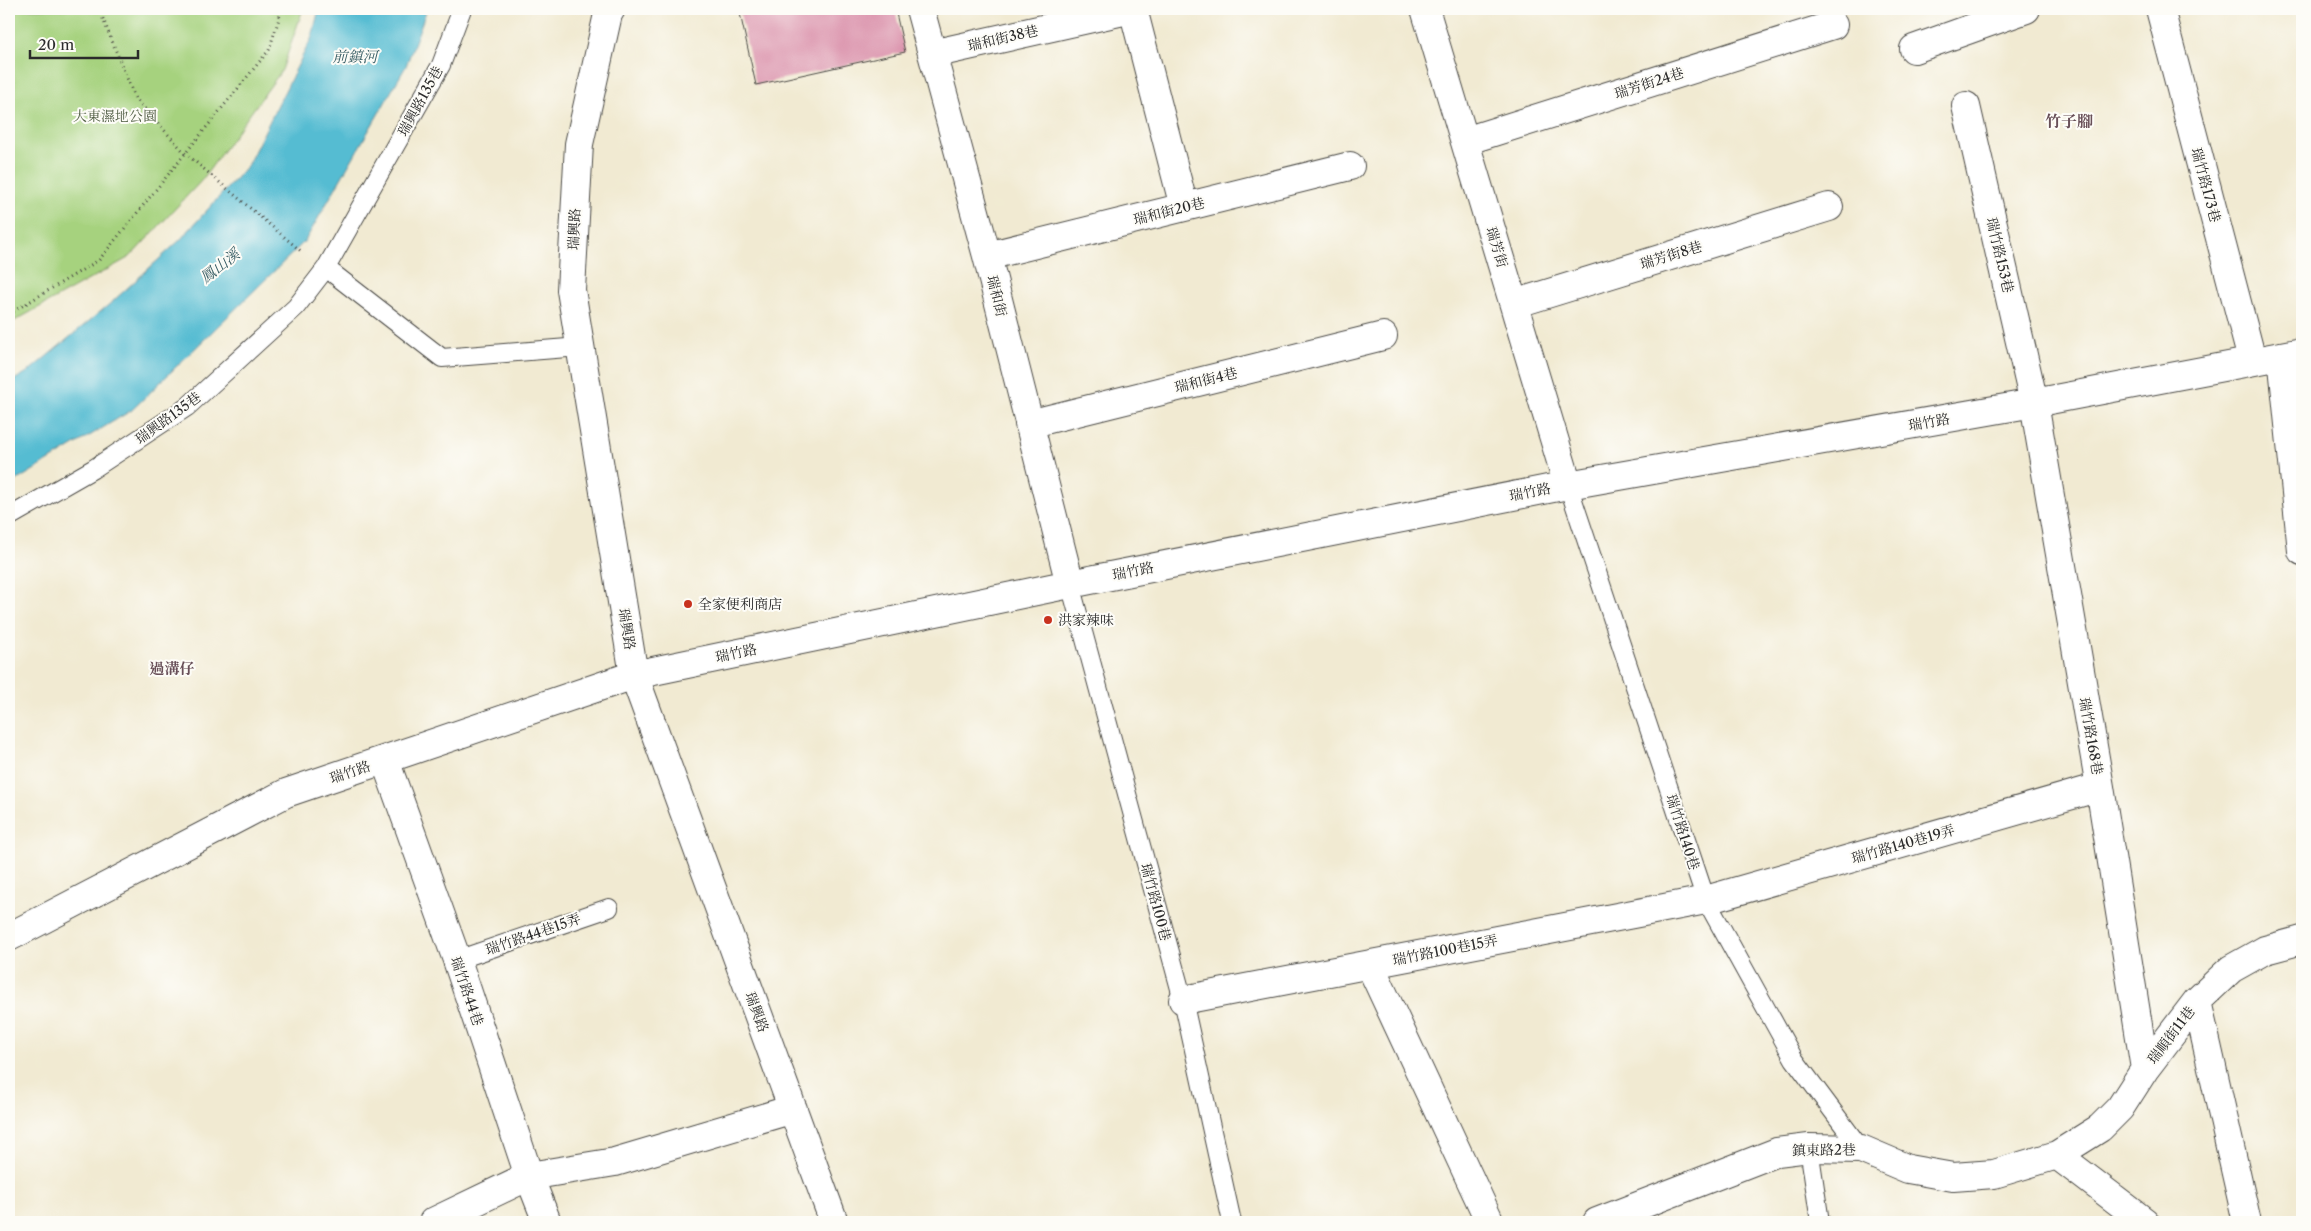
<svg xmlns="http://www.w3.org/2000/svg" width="2311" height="1231" viewBox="0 0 2311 1231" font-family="'Libre Caslon Text','Noto Serif TC',serif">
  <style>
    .green { fill: #a6d27e; stroke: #687e54 }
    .water { fill: #54bcd2; stroke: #40747e }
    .building { fill: #dc95ae }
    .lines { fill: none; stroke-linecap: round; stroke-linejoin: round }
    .lane-casing { stroke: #494844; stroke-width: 20 }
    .street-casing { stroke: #494844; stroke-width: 30 }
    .path { stroke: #494844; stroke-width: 3; stroke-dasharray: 1 4; stroke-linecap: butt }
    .lane { stroke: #fff; stroke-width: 18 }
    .street { stroke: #fff; stroke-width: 28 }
    .poi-dot { fill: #c8321e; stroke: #fdfcf7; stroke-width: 2 }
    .labels { text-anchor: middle; stroke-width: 4; stroke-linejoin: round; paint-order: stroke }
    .street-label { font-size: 14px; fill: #2b2b2b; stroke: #fdfcf7 }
    .park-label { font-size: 14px; fill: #505d44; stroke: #fdfcf7 }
    .poi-label { font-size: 14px; fill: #2b2b2b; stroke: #fdfcf7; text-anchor: start }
    .water-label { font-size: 15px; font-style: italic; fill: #395e65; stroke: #fdfcf7 }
    .neighbourhood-label { font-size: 15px; font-weight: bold; fill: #695059; stroke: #fdfcf7 }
    .quarter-label { font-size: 16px; font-weight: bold; fill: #695059; stroke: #fdfcf7 }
  </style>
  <rect width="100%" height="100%" fill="#fdfcf7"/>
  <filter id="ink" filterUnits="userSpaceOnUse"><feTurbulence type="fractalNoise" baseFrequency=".02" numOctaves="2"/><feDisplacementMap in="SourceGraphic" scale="10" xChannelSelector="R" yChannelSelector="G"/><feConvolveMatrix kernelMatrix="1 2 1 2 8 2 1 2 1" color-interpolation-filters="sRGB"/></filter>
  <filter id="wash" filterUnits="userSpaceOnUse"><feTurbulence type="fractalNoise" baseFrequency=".0096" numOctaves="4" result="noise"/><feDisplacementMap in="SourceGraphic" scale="20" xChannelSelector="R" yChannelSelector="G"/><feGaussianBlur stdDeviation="1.12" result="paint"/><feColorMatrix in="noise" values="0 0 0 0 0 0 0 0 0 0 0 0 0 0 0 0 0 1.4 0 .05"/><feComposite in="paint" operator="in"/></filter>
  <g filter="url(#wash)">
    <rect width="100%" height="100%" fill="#f1ead2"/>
    <path class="green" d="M9 9H303L282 70 202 180 130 257 9 324Z"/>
    <path class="water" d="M319 9H427L406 66 305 241 132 410 9 485V383L29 371 112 302 180 240 247 166 312 37Z"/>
    <g id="blocks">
      <path class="building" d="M739 9H895L905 52 756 85Z"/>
    </g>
  </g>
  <g filter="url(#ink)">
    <use href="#blocks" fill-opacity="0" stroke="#494844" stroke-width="1"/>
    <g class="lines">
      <defs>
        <path id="lane" d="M326 268 442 358 580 347
          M1568 485 1706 900 1794 1059 1861 1149
          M9 517 93 469 187 407 296 307 326 268 441 65 462 9
          M1070 584 1183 1000 1232 1222
          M457 960 609 908
          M1809 1148 1820 1222"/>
        <path id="street" d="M611 9 608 14 579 144 571 290 634 675 834 1222
          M920 9 987 256 1070 584
          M1133 9 1184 207
          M1425 9 1568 485
          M2160 9 2252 360
          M1914 49 2026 9
          M932 54 1132 9
          M1966 106 2034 403 2100 787 2145 1069
          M1465 141 1833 25
          M987 256 1350 166
          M1514 304 1829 207
          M2282 356 2302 551
          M1029 424 1383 336
          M385 760 457 960 529 1176 547 1222
          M9 937 286 793 634 675 1070 584 1568 485 2034 403 2302 352
          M1370 965 1490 1222
          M1183 1000 1706 900 2100 787
          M2197 1001 2247 1222
          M2057 1155 2145 1222
          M433 1222 529 1176 615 1162 793 1109
          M1597 1222 1777 1152 1809 1148 1861 1149 1908 1169 1953 1177 1994 1174 2057 1155 2100 1128 2120 1108 2145 1069 2197 1001 2231 969 2265 950 2302 940"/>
      </defs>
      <use href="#lane" class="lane-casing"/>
      <use href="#street" class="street-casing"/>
      <path class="path" d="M99 9 135 98 185 153 302 252
        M9 314 99 260 269 50 282 9"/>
      <use href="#lane" class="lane"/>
      <use href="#street" class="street"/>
    </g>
  </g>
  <g class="poi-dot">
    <circle cx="688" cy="604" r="5"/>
    <circle cx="1048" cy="620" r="5"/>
  </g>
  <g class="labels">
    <g class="street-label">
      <text transform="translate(1003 38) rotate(-13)" y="5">瑞和街38巷</text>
      <text transform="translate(1649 83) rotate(-18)" y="5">瑞芳街24巷</text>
      <text transform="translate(420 101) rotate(-61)" y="5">瑞興路135巷</text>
      <text transform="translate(2206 185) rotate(75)" y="5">瑞竹路173巷</text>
      <text transform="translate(1169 211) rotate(-14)" y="5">瑞和街20巷</text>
      <text transform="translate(574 229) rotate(-87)" y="5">瑞興路</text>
      <text transform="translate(1497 247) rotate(73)" y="5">瑞芳街</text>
      <text transform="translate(1671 255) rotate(-17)" y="5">瑞芳街8巷</text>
      <text transform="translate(2000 255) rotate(77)" y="5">瑞竹路153巷</text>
      <text transform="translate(997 296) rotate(76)" y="5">瑞和街</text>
      <text transform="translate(1206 380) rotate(-14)" y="5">瑞和街4巷</text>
      <text transform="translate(168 418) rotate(-36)" y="5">瑞興路135巷</text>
      <text transform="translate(1929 422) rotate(-10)" y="5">瑞竹路</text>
      <text transform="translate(1530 492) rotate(-11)" y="5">瑞竹路</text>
      <text transform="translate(1133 571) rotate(-11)" y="5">瑞竹路</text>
      <text transform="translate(627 629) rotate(81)" y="5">瑞興路</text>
      <text transform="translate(736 653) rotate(-12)" y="5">瑞竹路</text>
      <text transform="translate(2091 736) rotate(80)" y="5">瑞竹路168巷</text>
      <text transform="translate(350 772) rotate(-19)" y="5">瑞竹路</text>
      <text transform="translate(1683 832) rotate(72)" y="5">瑞竹路140巷</text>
      <text transform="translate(1903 844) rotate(-16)" y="5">瑞竹路140巷19弄</text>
      <text transform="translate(1156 902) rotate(75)" y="5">瑞竹路100巷</text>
      <text transform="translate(533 934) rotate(-19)" y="5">瑞竹路44巷15弄</text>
      <text transform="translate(1445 950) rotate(-11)" y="5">瑞竹路100巷15弄</text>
      <text transform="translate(467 991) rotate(71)" y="5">瑞竹路44巷</text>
      <text transform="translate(757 1012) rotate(70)" y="5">瑞興路</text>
      <text transform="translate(2171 1035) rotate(-53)" y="5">瑞順街11巷</text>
      <text transform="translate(1824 1150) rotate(-1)" y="5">鎮東路2巷</text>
    </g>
    <g class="park-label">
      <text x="115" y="121">大東濕地公園</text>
    </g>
    <g class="poi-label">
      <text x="698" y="609">全家便利商店</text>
      <text x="1058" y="625">洪家辣味</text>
    </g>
    <g class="water-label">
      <text x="355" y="62">前鎮河</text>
      <text transform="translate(220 266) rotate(-38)" y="5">鳳山溪</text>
    </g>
    <g class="neighbourhood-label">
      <text x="172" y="674">過溝仔</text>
    </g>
    <g class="quarter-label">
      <text x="2069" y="127">竹子腳</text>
    </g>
  </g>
  <rect width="2311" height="1231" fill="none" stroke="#fdfcf7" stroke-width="30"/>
  <path d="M30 50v8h108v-8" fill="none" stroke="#2b2b2b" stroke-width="2.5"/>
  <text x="38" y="50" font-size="15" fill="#2b2b2b" stroke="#fdfcf7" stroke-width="4" paint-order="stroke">20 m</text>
</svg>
